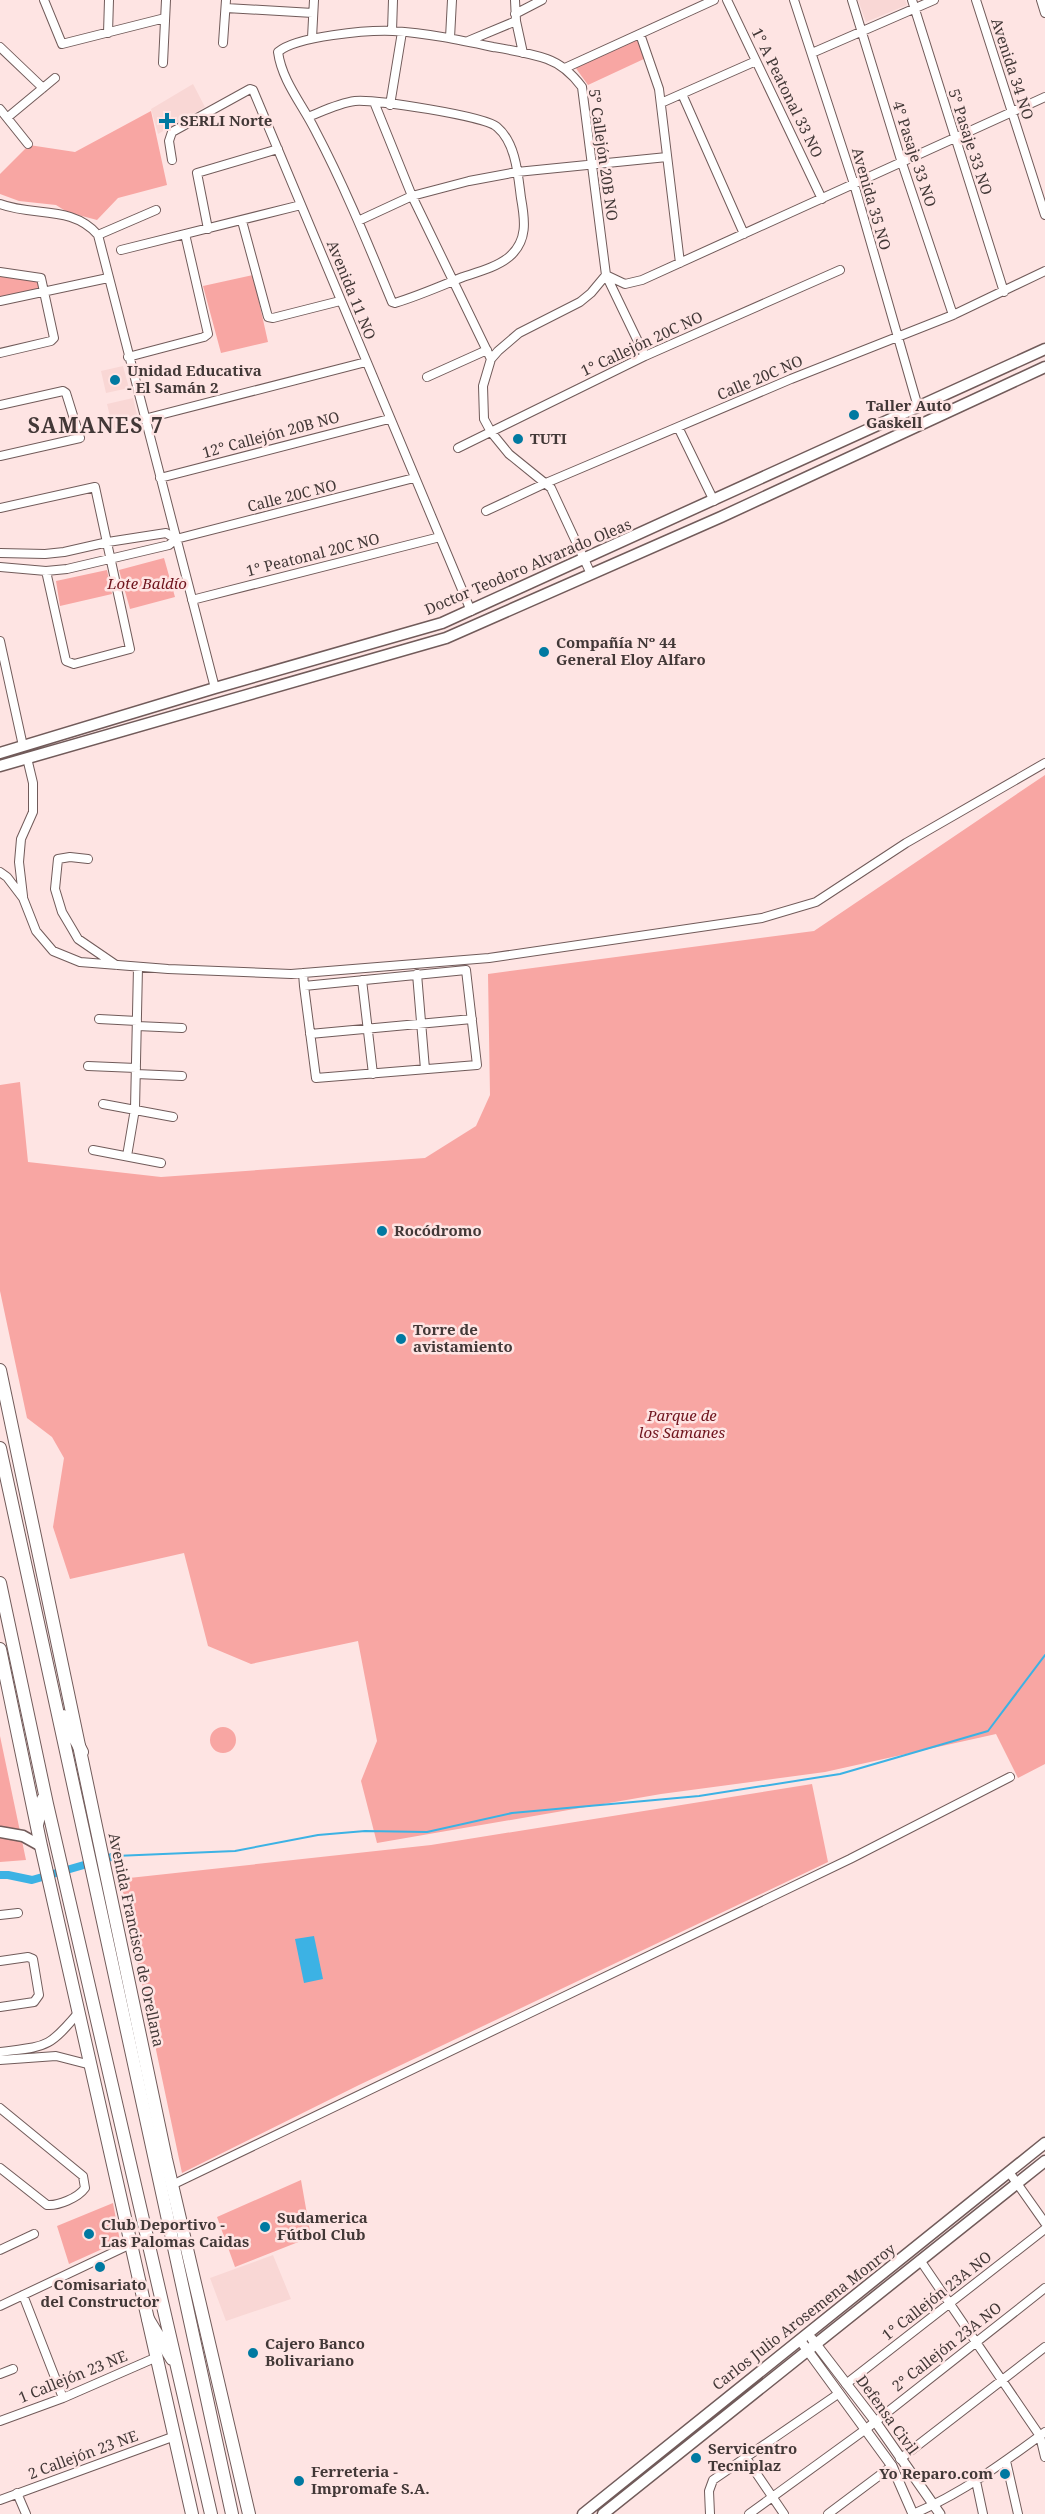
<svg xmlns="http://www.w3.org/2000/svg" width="1045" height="2514" viewBox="0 0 1045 2514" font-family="'Noto Serif',serif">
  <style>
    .built { fill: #f9d7d5 }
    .green { fill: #f8a6a3 }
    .water { fill: #3cb2e4 }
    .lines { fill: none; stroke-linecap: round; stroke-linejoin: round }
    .stream { stroke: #3cb2e4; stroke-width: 2 }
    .canal { stroke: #3cb2e4; stroke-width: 8 }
    .minor-casing { stroke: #715b5a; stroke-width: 10 }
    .tertiary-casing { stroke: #715b5a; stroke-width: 11 }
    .secondary-casing { stroke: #715b5a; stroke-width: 13 }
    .primary-casing { stroke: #715b5a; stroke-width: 14 }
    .trunk-casing { stroke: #715b5a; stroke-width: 14 }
    .minor { stroke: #fff; stroke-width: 8 }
    .tertiary { stroke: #fff; stroke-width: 9 }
    .secondary { stroke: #fff; stroke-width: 10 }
    .primary { stroke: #fff; stroke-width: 12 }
    .trunk { stroke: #fff; stroke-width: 12 }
    .poi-dot { fill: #0079a1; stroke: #fee4e3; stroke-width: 2 }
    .labels { text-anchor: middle; stroke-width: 5; stroke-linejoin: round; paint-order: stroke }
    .street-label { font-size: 15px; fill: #423837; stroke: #fee4e3 }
    .poi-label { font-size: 15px; font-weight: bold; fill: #423837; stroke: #fee4e3; text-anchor: start }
    .park-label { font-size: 15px; font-style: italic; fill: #6f141d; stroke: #fee4e3 }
    .district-label { font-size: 21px; font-weight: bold; letter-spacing: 1.5px; fill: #423837; stroke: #fee4e3 }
  </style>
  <rect width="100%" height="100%" fill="#fee4e3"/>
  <path class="built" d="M858 0H905L907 5 866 22Z
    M193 84 205 107 158 134 151 109Z
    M123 366 129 388 106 393 101 371Z
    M133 398 139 423 113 429 107 404Z
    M273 2255 291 2299 226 2321 210 2278Z"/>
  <path class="green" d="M640 38 646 58 588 85 575 67Z
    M151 111 167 185 118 198 97 220 67 212 56 205 19 201 0 194V174L29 145 75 152Z
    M253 275 268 342 221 353 203 286Z
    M0 276 37 280 40 290 0 299Z
    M164 558 175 597 130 609 119 570Z
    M107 570 112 594 60 606 56 581Z
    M1045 775V1764L1018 1778 996 1734 825 1772 661 1794 377 1843 361 1781 377 1741 358 1641 251 1664 208 1646 184 1553 70 1579 53 1527 64 1458 52 1437 27 1418 0 1291V1085L20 1082 28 1162 161 1177 425 1158 476 1126 490 1095 488 974 814 931Z
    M210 1740a13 13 0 1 1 26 0a13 13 0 1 1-26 0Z
    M0 1736 26 1860 0 1862Z
    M812 1784 828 1862 359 2085 182 2173 120 1879 431 1845Z
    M301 2180 311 2237 235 2267 217 2217Z
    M113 2203 120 2241 69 2264 57 2226Z"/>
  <path class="water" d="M314 1936 323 1979 304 1983 295 1939Z"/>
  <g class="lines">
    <path class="stream" d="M115 1856 235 1851 318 1835 365 1831 427 1832 512 1813 699 1796 840 1774 988 1731 1045 1655"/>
    <path class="canal" d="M0 1875H8L32 1880 115 1856"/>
    <defs>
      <path id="minor" d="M44 0 62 44 165 18
        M515 0 516 21 523 53
        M727 0 822 199
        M794 0 854 184 918 407
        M852 0 902 163 953 315
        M912 0 1004 292
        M976 0 1045 215
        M1041 0 1045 13
        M226 8 313 13
        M515 14 542 0
        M392 31 393 0
        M108 33 109 0
        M640 34 659 89 680 263
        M312 38 314 0
        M450 38 452 0
        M468 41 516 21
        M223 43 226 0
        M0 47 43 88
        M812 53 934 0
        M163 63 166 0
        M565 68 714 0
        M682 94 744 234
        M374 102 412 196 491 359
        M661 103 756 61
        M390 105 402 32
        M0 109 28 144
        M8 117 55 78
        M308 117C323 111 339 103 355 101 374 99 485 116 497 127 516 143 518 175 521 198 525 220 528 241 509 257 497 267 478 272 463 277 441 286 418 296 395 303L392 302C368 244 344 185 315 130 302 104 282 81 278 52 296 36 368 30 393 31 427 33 460 40 493 47 511 50 530 53 547 59 561 64 573 75 582 87L606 275 645 356
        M172 160 169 141 172 132 250 89 253 90 471 611
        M0 204C34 217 72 205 98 235L215 688
        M242 221 268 317 273 318 340 301
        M358 221 412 196 469 181 517 172 667 157
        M208 229 197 173 278 149
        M98 235 156 210
        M121 250 301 205
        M0 272 41 278 54 338 51 341 0 353
        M0 301 108 278
        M128 357 204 337 208 334 185 234
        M427 377 487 350
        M0 405 63 391 66 393 80 438 0 456
        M144 419 366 362
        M678 427 714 501
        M458 448 645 356 840 270
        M160 478 389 419
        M0 508 95 487 130 649 74 664 66 661 46 571
        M486 511 546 483 791 379 953 315 1045 271
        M176 539 414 478
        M0 553 45 554 64 552 108 542 166 533 176 539 169 545 67 569 46 571 0 567
        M591 574 551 488 509 454 491 432 484 419 483 386 491 359 498 351 519 333 580 302 591 293 606 275 625 284 642 280 1045 97
        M192 600 440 537
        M0 641 23 746
        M88 859 70 857 58 859 55 889 62 912 78 939 116 965
        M0 872 7 877 23 898 36 931 53 951 80 962 168 969 291 974 489 958 762 918 816 902 906 843 1045 763
        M23 896 19 862 21 839 33 812V783L27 758
        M303 973 304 986 316 1078 477 1065 466 970 304 986
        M417 974 425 1069
        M362 980 373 1074
        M99 1019 137 1021
        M137 1026 182 1028
        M310 1034 472 1019
        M88 1066 136 1068
        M136 1074 182 1076
        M103 1104 173 1117
        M93 1150 161 1163
        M127 1156 135 1109 138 967
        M0 1915 18 1913
        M0 1961 28 1957 33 1959 39 1995 34 2002 0 2007
        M0 2052C47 2046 48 2049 79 2012
        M0 2060 56 2056 91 2065
        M0 2108 83 2176 85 2188C78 2198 58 2206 47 2205L0 2168
        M1009 2172 1045 2223
        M172 2185 850 1859 1010 1777
        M0 2250 34 2234
        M920 2260 1040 2436 1045 2457
        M23 2295 63 2398
        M0 2306 131 2244
        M0 2374 13 2369
        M846 2384 1045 2229
        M0 2421 63 2398 157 2357
        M746 2458 784 2514
        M900 2459 1045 2347
        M1006 2461 1018 2514
        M976 2481 983 2514
        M17 2493 26 2514
        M0 2500 175 2436
        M710 2514 709 2491 713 2480 838 2394
        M749 2514 866 2429 1045 2288
        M828 2514 892 2466
        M913 2514C961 2494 1003 2463 1045 2432"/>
      <path id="tertiary" d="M812 2339 875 2421 940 2514
        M800 2340 892 2466 913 2514"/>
      <path id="secondary" d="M0 753 215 688 442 623 1045 349
        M0 766 446 638 721 517 1045 367
        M0 1832 23 1836 41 1846
        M583 2514 1045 2143
        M603 2514 1045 2161"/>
      <path id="primary" d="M0 1370 166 2159 249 2514
        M0 1649 41 1846 192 2514"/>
      <path id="trunk" d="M0 1448 232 2514
        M0 1583 47 1804 211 2514
        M63 1716 82 1752
        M37 1825 43 1799
        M148 2319 172 2359"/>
    </defs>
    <use href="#minor" class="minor-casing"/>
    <use href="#tertiary" class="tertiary-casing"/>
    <use href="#secondary" class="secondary-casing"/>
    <use href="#primary" class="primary-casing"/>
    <use href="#trunk" class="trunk-casing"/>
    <use href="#minor" class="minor"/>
    <use href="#tertiary" class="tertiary"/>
    <use href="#secondary" class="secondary"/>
    <use href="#primary" class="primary"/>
    <use href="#trunk" class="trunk"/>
  </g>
  <g class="poi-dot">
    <path d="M164 112h6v6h6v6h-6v6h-6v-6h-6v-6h6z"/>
    <circle cx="115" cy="380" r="6"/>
    <circle cx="854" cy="415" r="6"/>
    <circle cx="518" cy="439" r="6"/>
    <circle cx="544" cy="652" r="6"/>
    <circle cx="382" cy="1231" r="6"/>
    <circle cx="401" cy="1339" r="6"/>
    <circle cx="265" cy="2227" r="6"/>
    <circle cx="89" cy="2234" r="6"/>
    <circle cx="100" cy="2267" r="6"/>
    <circle cx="253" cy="2353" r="6"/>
    <circle cx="696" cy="2458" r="6"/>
    <circle cx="1005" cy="2474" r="6"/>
    <circle cx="299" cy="2481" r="6"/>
  </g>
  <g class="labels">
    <g class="street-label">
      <text transform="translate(1012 69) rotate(72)" y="5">Avenida 34 NO</text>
      <text transform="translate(787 93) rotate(64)" y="5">1° A Peatonal 33 NO</text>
      <text transform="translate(970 142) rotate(72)" y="5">5° Pasaje 33 NO</text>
      <text transform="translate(914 154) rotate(72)" y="5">4° Pasaje 33 NO</text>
      <text transform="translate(603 155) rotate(82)" y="5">5° Callejón 20B NO</text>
      <text transform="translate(871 199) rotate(74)" y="5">Avenida 35 NO</text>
      <text transform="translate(351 290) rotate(68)" y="5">Avenida 11 NO</text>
      <text transform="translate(642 344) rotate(-25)" y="5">1° Callejón 20C NO</text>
      <text transform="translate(760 378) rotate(-23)" y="5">Calle 20C NO</text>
      <text transform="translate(271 435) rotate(-15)" y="5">12° Callejón 20B NO</text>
      <text transform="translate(292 496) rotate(-14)" y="5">Calle 20C NO</text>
      <text transform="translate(313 555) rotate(-14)" y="5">1° Peatonal 20C NO</text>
      <text transform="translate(528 567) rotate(-23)" y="5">Doctor Teodoro Alvarado Oleas</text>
      <text transform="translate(136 1940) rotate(78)" y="5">Avenida Francisco de Orellana</text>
      <text transform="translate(937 2296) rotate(-38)" y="5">1° Callejón 23A NO</text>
      <text transform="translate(804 2317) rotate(-38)" y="5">Carlos Julio Arosemena Monroy</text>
      <text transform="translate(947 2347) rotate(-38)" y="5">2° Callejón 23A NO</text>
      <text transform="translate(73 2377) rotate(-22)" y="5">1 Callejón 23 NE</text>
      <text transform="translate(887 2415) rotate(54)" y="5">Defensa Civil</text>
      <text transform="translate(83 2455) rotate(-20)" y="5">2 Callejón 23 NE</text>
    </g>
    <g class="poi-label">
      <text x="180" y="126">SERLI Norte</text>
      <text x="127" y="376">Unidad Educativa<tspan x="127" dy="17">- El Samán 2</tspan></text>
      <text x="866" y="411">Taller Auto<tspan x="866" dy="17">Gaskell</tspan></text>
      <text x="530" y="444">TUTI</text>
      <text x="556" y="648">Compañía Nº 44<tspan x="556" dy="17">General Eloy Alfaro</tspan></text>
      <text x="394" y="1236">Rocódromo</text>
      <text x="413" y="1335">Torre de<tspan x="413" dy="17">avistamiento</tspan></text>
      <text x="277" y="2223">Sudamerica<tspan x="277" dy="17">Fútbol Club</tspan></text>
      <text x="101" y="2230">Club Deportivo -<tspan x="101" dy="17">Las Palomas Caidas</tspan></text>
      <text x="100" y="2290" text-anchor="middle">Comisariato<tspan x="100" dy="17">del Constructor</tspan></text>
      <text x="265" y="2349">Cajero Banco<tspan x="265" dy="17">Bolivariano</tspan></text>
      <text x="708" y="2454">Servicentro<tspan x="708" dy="17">Tecniplaz</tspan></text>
      <text x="311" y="2477">Ferreteria -<tspan x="311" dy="17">Impromafe S.A.</tspan></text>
      <text x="993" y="2479" text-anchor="end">Yo Reparo.com</text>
    </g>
    <g class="park-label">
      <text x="147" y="589">Lote Baldío</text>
      <text x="682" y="1421">Parque de<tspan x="682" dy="17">los Samanes</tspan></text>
    </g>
    <g class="district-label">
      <text x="96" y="433">SAMANES 7</text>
    </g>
  </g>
</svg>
